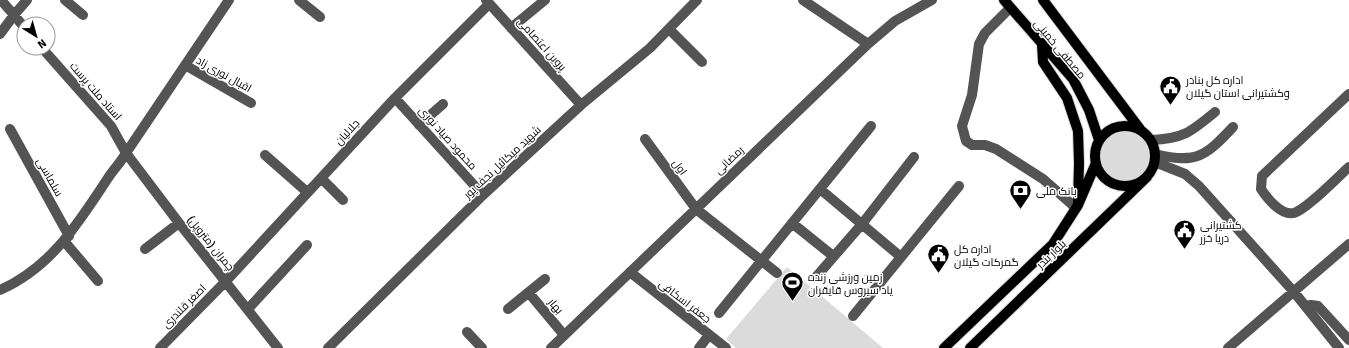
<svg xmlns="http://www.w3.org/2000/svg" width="1349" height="348" viewBox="0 0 1349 348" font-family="Signika,Cairo,sans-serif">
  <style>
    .green { fill: #dbdbdb }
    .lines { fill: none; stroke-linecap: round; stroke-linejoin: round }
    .major-casing { stroke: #dbdbdb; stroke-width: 12 }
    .minor { stroke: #545454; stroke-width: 10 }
    .major { stroke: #000; stroke-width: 10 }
    .labels { text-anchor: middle; stroke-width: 3; stroke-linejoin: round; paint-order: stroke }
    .street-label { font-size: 11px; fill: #000; stroke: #fff }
    .poi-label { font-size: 11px; fill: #000; stroke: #fff; text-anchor: start }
  </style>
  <rect width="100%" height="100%" fill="#fff"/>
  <path class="green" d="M1099 156a26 26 0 1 1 52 0a26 26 0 1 1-52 0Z
    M787 267 883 348H736L726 339Z"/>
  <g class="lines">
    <defs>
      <path id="major" d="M1004 0 1073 79 1089 110 1099 140
        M1043 0 1140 129
        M1042 45 1043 62 1067 98 1078 131 1079 163 1078 202
        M1095 156a30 30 0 1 1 60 0a30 30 0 1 1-60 0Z
        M944 348 1053 244 1078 205 1096 163
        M970 348 1147 177"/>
    </defs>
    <use href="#major" class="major-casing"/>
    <path class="minor" d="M65 0 83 15
      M229 0 126 153 179 223 278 348
      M299 0 320 17
      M486 0 581 105
      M803 0 868 44
      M1010 8 985 33 979 44 972 95 962 126 966 141 972 145H985L996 149 1043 179 1076 208
      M24 27 14 15 27 0
      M511 28 545 0
      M669 29 702 62
      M0 34 14 15 1 0
      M185 65 251 103
      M1349 94 1262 176 1261 189C1267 198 1281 216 1294 213 1307 209 1337 178 1349 167
      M395 98 483 195
      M419 125 443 104
      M10 129 69 236
      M645 139 696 209 777 273
      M1151 140C1183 139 1191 132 1215 112
      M1155 154C1196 164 1205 157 1233 127
      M265 155 307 192
      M1155 162 1185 174 1199 186 1294 292 1339 348
      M321 178 343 200
      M820 189 901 257
      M792 223 833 256
      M64 241 98 281
      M145 249 179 223
      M630 272 726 348
      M816 277 862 224 914 157
      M0 290C52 267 78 223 108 178 114 169 121 162 126 153L111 126 42 48
      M529 293 564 335
      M1305 306 1311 305 1318 306 1349 340
      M248 309 307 245
      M508 309 545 279
      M719 313 871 126
      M853 316 959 186
      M467 332 482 348
      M160 348 226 281 395 98 489 4
      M328 348 483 195 581 105 650 48 697 0
      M551 348 868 44 895 21 932 0
      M699 348 709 335
      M1228 348 1349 244"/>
    <use href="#major" class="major"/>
  </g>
  <defs>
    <symbol id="civic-pin" viewBox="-11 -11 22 30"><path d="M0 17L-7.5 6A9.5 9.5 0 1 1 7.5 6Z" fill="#000" stroke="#fff"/><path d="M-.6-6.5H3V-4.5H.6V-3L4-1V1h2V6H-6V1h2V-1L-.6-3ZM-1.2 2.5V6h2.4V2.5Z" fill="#fff"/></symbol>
    <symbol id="bank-pin" viewBox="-11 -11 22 30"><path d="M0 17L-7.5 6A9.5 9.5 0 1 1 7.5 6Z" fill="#000" stroke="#fff"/><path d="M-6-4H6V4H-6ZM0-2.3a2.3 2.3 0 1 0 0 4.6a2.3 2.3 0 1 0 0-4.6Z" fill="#fff"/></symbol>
    <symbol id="stadium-pin" viewBox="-11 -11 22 30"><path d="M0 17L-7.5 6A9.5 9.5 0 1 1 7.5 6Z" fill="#000" stroke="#fff"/><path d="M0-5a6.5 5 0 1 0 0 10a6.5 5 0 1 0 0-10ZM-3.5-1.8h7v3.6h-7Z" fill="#fff"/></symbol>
  </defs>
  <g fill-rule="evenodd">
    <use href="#civic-pin" x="1158" y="74" width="25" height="34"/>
    <use href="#bank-pin" x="1008" y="178" width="25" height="34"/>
    <use href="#civic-pin" x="1172" y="218" width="25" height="34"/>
    <use href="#civic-pin" x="926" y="242" width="25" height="34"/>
    <use href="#stadium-pin" x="780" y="270" width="25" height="34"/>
  </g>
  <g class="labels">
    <g class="street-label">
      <text transform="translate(542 44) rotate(48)" y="4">پروین اعتصامی</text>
      <text transform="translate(1060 49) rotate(50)" y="4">مصطفی خمینی</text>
      <text transform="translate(224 74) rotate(29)" y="4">اقبال نوری زاد</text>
      <text transform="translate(96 91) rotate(49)" y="4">استاد ملت پرست</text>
      <text transform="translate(347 132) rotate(-47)" y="4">جلالیان</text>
      <text transform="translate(448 138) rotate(48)" y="4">محمود صیاد نوری</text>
      <text transform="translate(729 160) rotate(-44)" y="4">رمضانی</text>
      <text transform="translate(502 162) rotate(-43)" y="4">شهید میکائیل نجف پور</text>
      <text transform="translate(680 167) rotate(54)" y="4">اول</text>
      <text transform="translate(50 177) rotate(61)" y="4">سلماسی</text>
      <text transform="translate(211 243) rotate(51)" y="4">چمران (متروپل)</text>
      <text transform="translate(1051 254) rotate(-44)" y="4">بلوار بندر</text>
      <text transform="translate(685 301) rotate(38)" y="4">جعفر اسکافی</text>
      <text transform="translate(184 306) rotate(-45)" y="4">اصغر قلندری</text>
      <text transform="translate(556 306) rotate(50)" y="4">بهار</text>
    </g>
    <g class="poi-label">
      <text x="1186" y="84">اداره کل بنادر<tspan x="1186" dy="13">وکشتیرانی استان گیلان</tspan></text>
      <text x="1036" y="195">بانک ملی</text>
      <text x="1200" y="229">کشتیرانی<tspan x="1200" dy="13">دریا خزر</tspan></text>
      <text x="954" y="253">اداره کل<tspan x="954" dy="13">گمرکات گیلان</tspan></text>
      <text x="808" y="281">زمین ورزشی زنده<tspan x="808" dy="13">یاد سیروس قایقران</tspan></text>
    </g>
  </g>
  <g transform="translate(36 36) rotate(143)"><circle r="19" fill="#ffffff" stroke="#999999"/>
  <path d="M0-3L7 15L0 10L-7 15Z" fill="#000000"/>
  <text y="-6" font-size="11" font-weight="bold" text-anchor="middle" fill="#000000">N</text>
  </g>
</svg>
